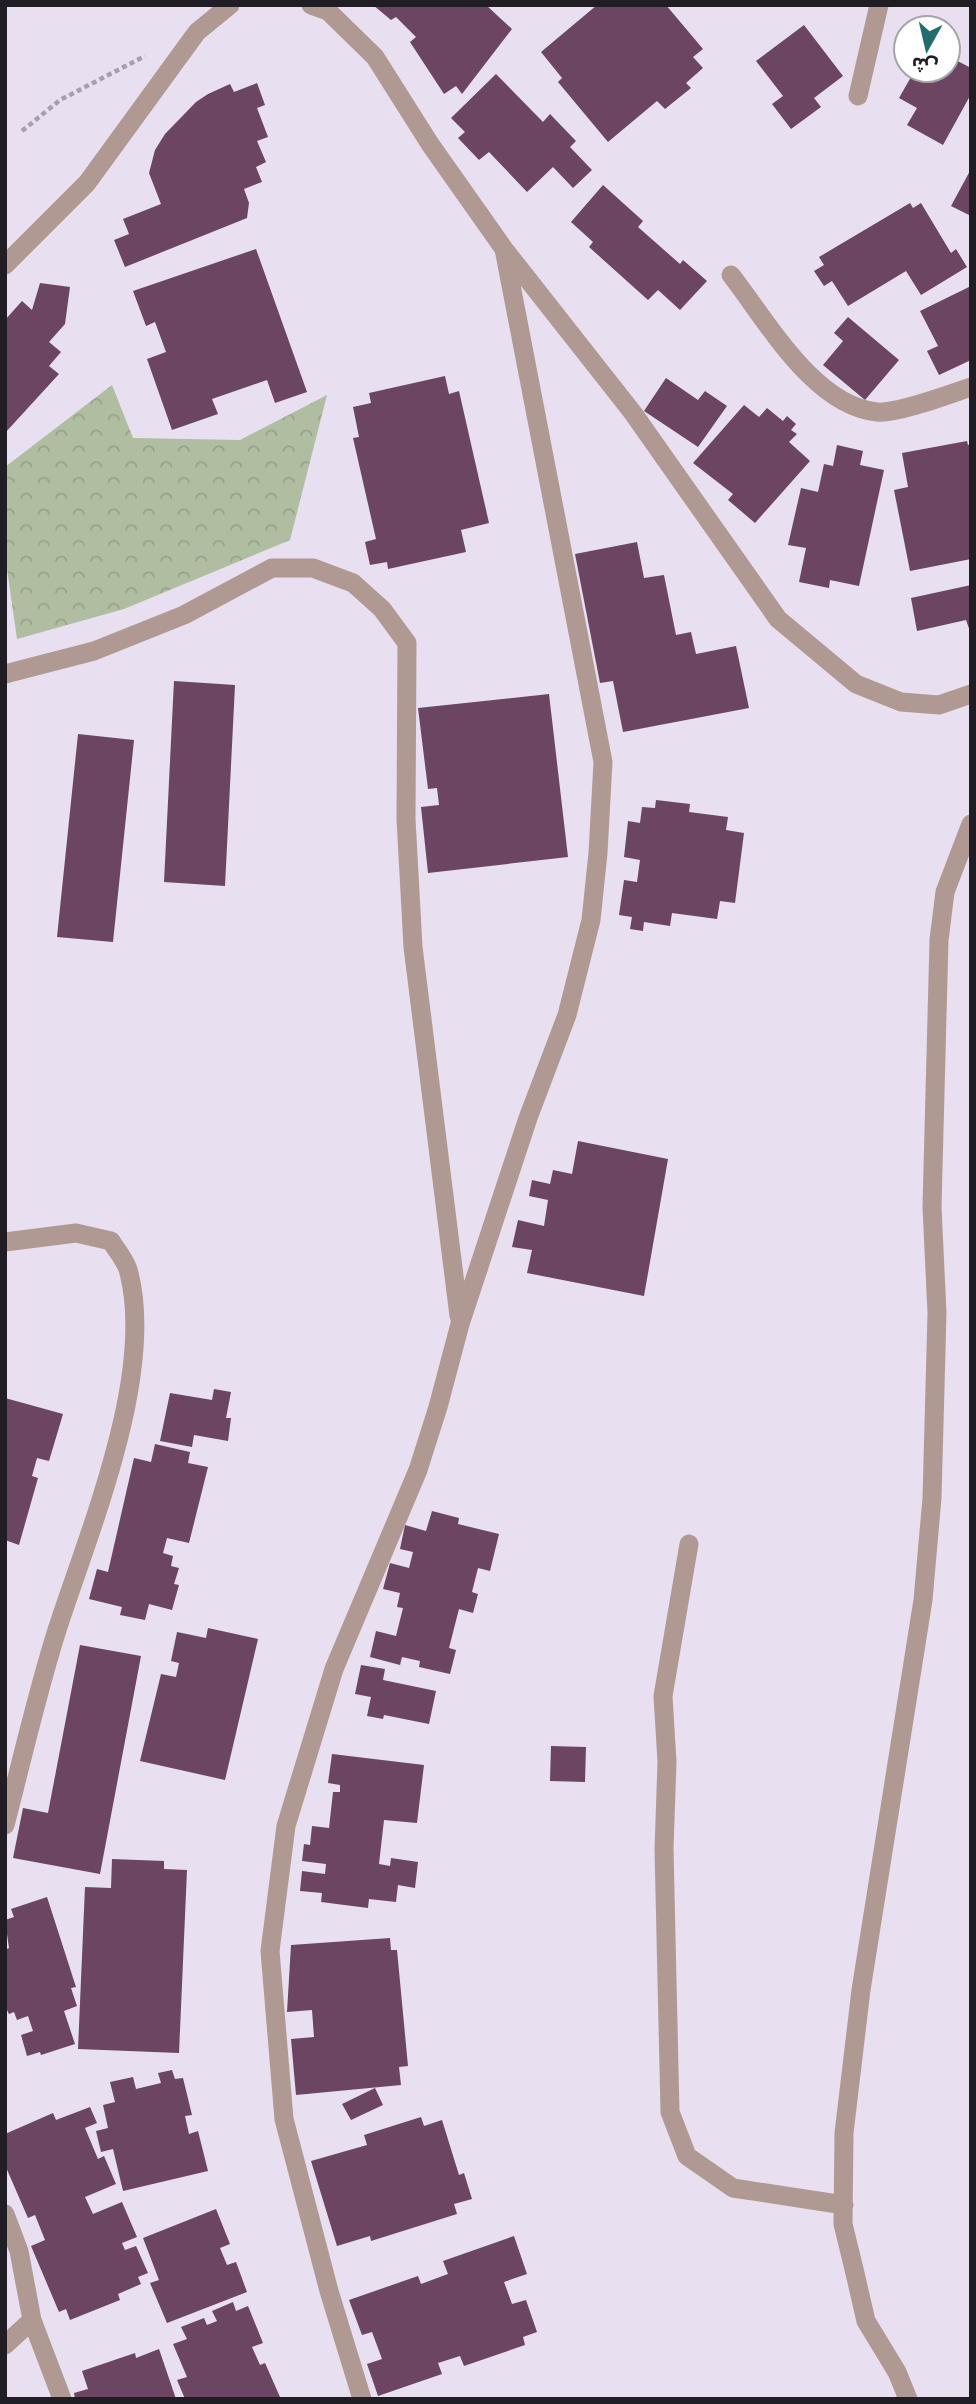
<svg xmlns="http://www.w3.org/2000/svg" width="976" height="2404" viewBox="0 0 976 2404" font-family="'IBM Plex Sans','Noto Sans Arabic',sans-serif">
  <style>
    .forest { fill: url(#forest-crowns) }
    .building { fill: #6b4562 }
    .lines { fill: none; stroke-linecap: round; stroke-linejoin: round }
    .path { stroke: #a69fad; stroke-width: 4.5; stroke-dasharray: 5 3.5; stroke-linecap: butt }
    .minor { stroke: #b19993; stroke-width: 19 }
  </style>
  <defs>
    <pattern id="forest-crowns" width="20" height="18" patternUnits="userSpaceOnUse" patternTransform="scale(1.75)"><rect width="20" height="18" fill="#afbda0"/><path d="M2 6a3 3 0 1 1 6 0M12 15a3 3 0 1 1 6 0" fill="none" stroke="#96a28a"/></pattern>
  </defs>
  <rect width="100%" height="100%" fill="#e8dff1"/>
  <path class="forest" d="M112 385 133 438 240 440 327 395 290 540 124 609 17 639 5 555V467Z"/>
  <path class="building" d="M373 5H486L512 29 462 94 456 86 444 94 410 42 416 37 396 17 391 20Z
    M597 5H666L703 49 693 57 703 68 686 83 691 88 665 109 657 101 608 142 558 82 562 78 541 52Z
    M804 25 843 76 814 98 821 107 791 129 772 104 783 96 756 61Z
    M948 56 971 68V94L943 145 907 125 917 108 899 98 915 70H948Z
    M496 74 543 122 550 114 576 141 570 147 592 170 573 188 553 167 527 192 489 152 479 160 458 138 465 132 451 118Z
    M257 83 265 105 257 108 268 137 257 141 266 162 256 167 262 182 244 189 249 203 247 218 125 267 114 240 129 234 123 219 161 204 149 173 155 150 165 134 196 102 208 94 230 84 234 92Z
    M971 169V216L951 206Z
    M603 185 643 221 638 227 680 264 683 260 707 281 680 310 658 290 648 300 589 247 593 242 571 222Z
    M910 203 913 208 921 203 951 253 956 249 967 267 921 295 906 271 848 306 832 281 824 286 814 271 824 265 819 257Z
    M256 249 307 392 275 403 267 380 212 399 218 414 172 430 147 359 166 352 155 322 146 326 133 291Z
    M40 283 70 287 65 324 49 342 61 352 49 366 59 374 5 433V320L22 301 32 310Z
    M969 287 971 360 939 375 927 351 938 346 920 311Z
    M848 317 899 360 865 400 823 365 843 341 834 333Z
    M445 376 449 394 459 391 489 523 461 530 466 552 388 569 387 562 370 565 365 542 376 539 353 438 359 437 353 407 371 403 369 393Z
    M666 378 698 400 705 391 727 406 698 447 644 411Z
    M744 405 759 417 767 408 783 421 787 416 796 424 791 430 797 434 789 442 810 461 755 523 728 500 733 494 693 463Z
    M967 441 968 445 971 444V559L910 571 894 490 908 487 902 453Z
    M837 445 863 451 860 465 884 470 859 586 830 580 829 588 799 582 806 548 788 545 801 488 818 492 824 464 833 466Z
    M637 542 644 578 664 575 676 635 691 632 696 654 736 646 749 708 623 732 613 681 600 683 575 554Z
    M971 585V634L966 620 917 631 911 598Z
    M174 681 235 685 225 886 164 882Z
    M549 694 568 857 428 873 421 807 439 805 437 788 428 789 418 708Z
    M78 734 134 740 113 942 57 937Z
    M656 800 690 804 689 812 728 817 726 830 744 833 735 903 720 901 717 919 672 913 670 926 644 922 643 931 630 929 632 917 619 915 624 880 637 882 640 860 624 857 628 821 640 823 642 807 655 808Z
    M578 1141 668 1159 644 1296 527 1273 532 1250 512 1247 518 1220 544 1226 548 1200 529 1196 532 1180 550 1184 553 1170 572 1174Z
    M214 1389 231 1392 226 1418H231L228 1441 194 1435 192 1447 160 1441 170 1393 212 1400Z
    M5 1398 63 1414 49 1461 37 1458 32 1476 38 1478 19 1545 5 1540Z
    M155 1444 190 1452 188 1463 208 1467 189 1543 167 1538 163 1553 173 1556 171 1566 179 1568 174 1584 179 1585 172 1610 149 1604 145 1620 120 1615 122 1607 89 1599 97 1569 108 1572 134 1458 151 1462Z
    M432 1511 459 1518 458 1524 499 1534 490 1571 478 1568 472 1592 478 1594 473 1613 459 1609 449 1648 456 1650 450 1674 419 1667 420 1661 402 1657 400 1665 370 1657 376 1631 396 1636 403 1608 397 1607 400 1593 383 1589 390 1563 409 1568 413 1552 400 1549 405 1525 426 1531Z
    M208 1628 258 1639 225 1780 140 1761 161 1674 176 1677 179 1663 171 1661 177 1632 206 1638Z
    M80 1645 141 1656 100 1874 13 1858 23 1808 48 1813Z
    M361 1665 385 1669 383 1680 436 1691 429 1724 384 1715 383 1719 367 1716 371 1697 355 1694Z
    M551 1746 586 1747 585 1782 550 1781Z
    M332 1754 424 1765 417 1823 384 1820 379 1864 390 1866 391 1858 418 1862 415 1888 398 1885 396 1902 369 1899 368 1908 321 1902 322 1893 300 1891 302 1871 325 1874 326 1864 302 1861 304 1844 310 1845 312 1826 329 1828 333 1792H340V1785L328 1783Z
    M112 1859 164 1861V1869L187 1870 179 2053 78 2049 85 1887 111 1888Z
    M47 1897 76 1987 71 1988 77 2006 64 2011 75 2044 41 2055 40 2052 27 2056 21 2035 33 2031 28 2016 17 2020 14 2012 9 2014 5 2006V1950L9 1948 5 1920 14 1917 11 1909Z
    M390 1938 391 1950H397L408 2066 399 2067 401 2085 296 2095 291 2039 314 2037 312 2010 287 2012 291 1945Z
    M172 2070 175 2079 183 2078 192 2115 185 2116 189 2134 198 2131 208 2171 123 2191 113 2149 101 2152 96 2131 108 2128 103 2105 115 2102 110 2082 133 2077 136 2089 161 2083 158 2073Z
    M375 2088 383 2105 351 2120 342 2104Z
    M90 2107 97 2123 85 2128 98 2159 104 2156 116 2184 85 2197 93 2214 122 2202 137 2237 122 2243 125 2250 136 2246 148 2273 138 2277 141 2284 118 2294 120 2300 70 2320 66 2309 59 2312 31 2246 45 2240 35 2215 28 2218 5 2165V2134L53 2113 56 2120Z
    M421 2117 424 2126 442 2120 459 2175 464 2173 472 2199 454 2204 457 2214 371 2241 370 2236 337 2246 311 2161 367 2145 364 2135Z
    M216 2209 230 2244 220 2248 227 2265 236 2262 247 2292 167 2323 150 2283 159 2280 143 2238Z
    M514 2236 527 2274 504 2282 512 2304 526 2300 537 2332 523 2337 525 2345 464 2366 460 2356 438 2363 442 2374 378 2396 367 2364 382 2359 372 2332 362 2335 349 2300 418 2276 421 2284 448 2274 443 2261Z
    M233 2302 236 2311 248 2306 263 2343 252 2347 260 2365 265 2363 280 2397 185 2399 177 2380 187 2377 173 2344 187 2339 181 2327 204 2318 207 2325 217 2321 212 2311Z
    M159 2349 176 2399H75L74 2393 88 2389 82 2371 135 2353 136 2358Z"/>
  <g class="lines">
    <path class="path" d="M22 131 60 100 145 56"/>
    <path class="minor" d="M311 5 328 11 375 57 430 144 504 249 633 413 778 619 856 684 901 702 939 705 971 694
      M858 96 879 5
      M5 265 87 183 197 32 230 5
      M731 275C767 321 814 406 877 412 897 414 950 394 971 387
      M5 674 94 651 184 615 272 568H313L353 583 382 609 407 643 406 819 413 947 459 1316
      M5 1242 76 1233 111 1241C117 1251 127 1262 129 1273 155 1376 89 1531 57 1630 37 1693 22 1760 5 1825
      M689 1544 663 1696 667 1762 664 1849 670 2112 687 2156 733 2188 844 2205
      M5 2214 19 2251 32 2320 62 2399
      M5 2345 32 2320
      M362 2399 329 2291 284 2119 270 1951 286 1826 334 1669 418 1470 438 1407 460 1324 528 1118 567 1015 591 920 598 853 603 762 504 249
      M908 2399 897 2372 866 2321 854 2269 843 2224 844 2133 861 1990 923 1600 932 1498 937 1313 932 1207 939 940 945 892 971 824"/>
  </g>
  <rect width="976" height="2404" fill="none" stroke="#201d24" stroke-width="14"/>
  <g transform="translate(927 49) rotate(188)"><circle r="33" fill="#ffffff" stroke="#a6a5a7" stroke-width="2"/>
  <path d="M0-5L12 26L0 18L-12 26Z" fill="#216d6e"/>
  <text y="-10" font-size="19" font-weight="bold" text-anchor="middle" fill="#201d24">ش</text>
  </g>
</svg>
